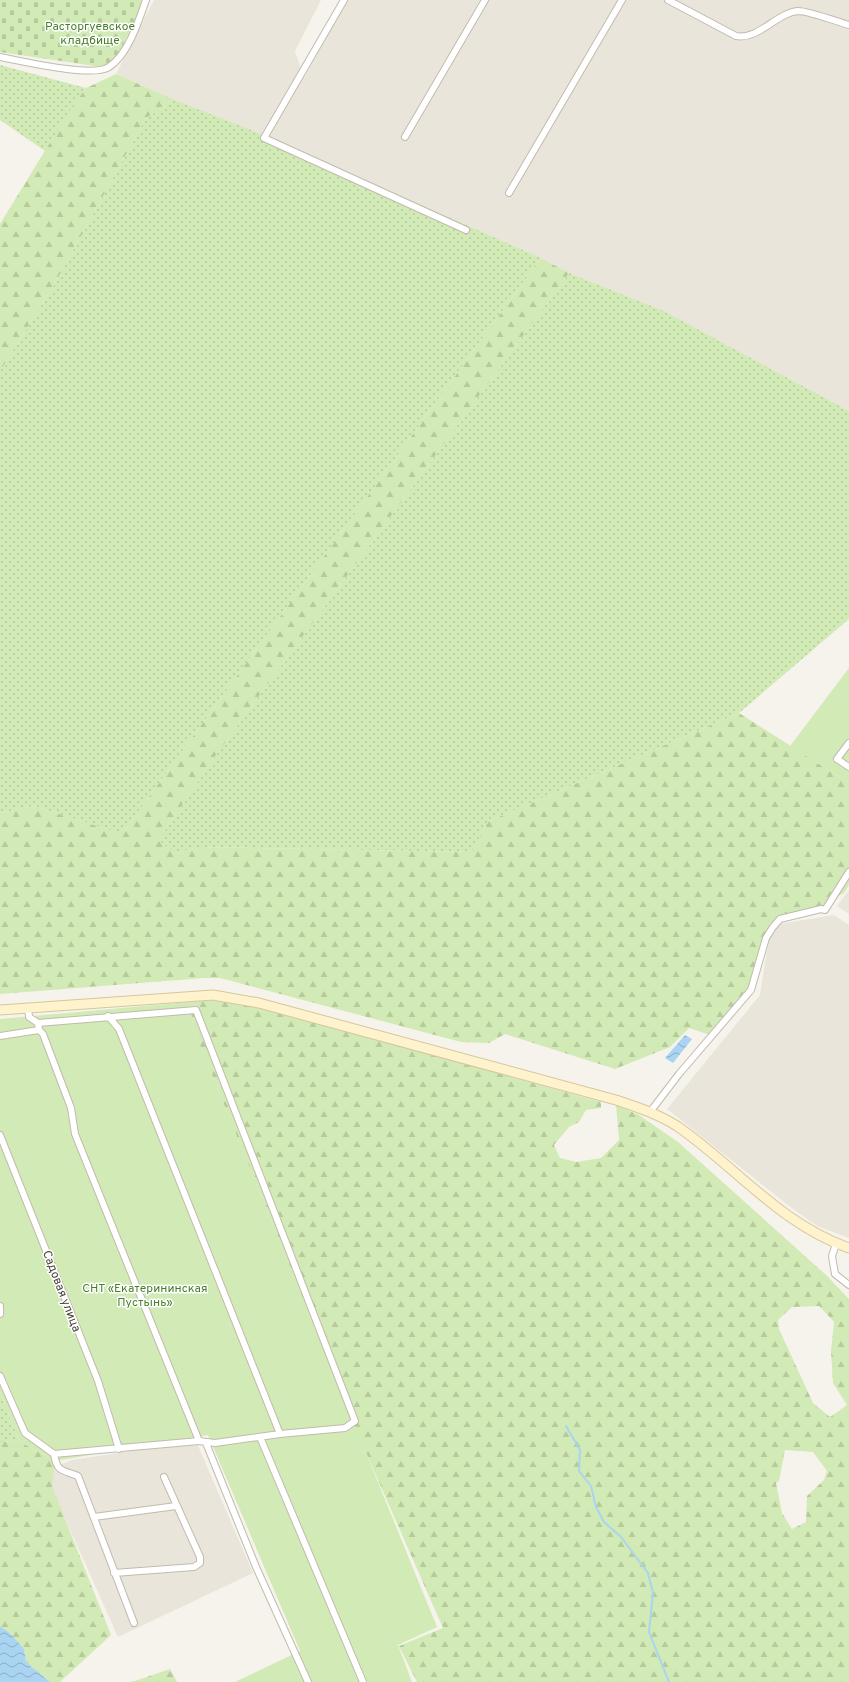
<svg xmlns="http://www.w3.org/2000/svg" width="849" height="1682" viewBox="0 0 849 1682" font-family="Overpass,sans-serif">
  <style>
    .residential { fill: #eae5da }
    .grass { fill: url(#grass-dots) }
    .forest { fill: url(#forest-firs); fill-rule: evenodd }
    .cemetery { fill: url(#cemetery-stones) }
    .garden { fill: #d2eab5 }
    .water { fill: url(#water-waves) }
    .lines { fill: none; stroke-linecap: round; stroke-linejoin: round }
    .stream { stroke: #a9d4f2; stroke-width: 2 }
    .street-casing { stroke: #c2bbae; stroke-width: 8 }
    .secondary-casing { stroke: #d6c79b; stroke-width: 11 }
    .street { stroke: #fff; stroke-width: 6 }
    .secondary { stroke: #fff3cd; stroke-width: 9 }
    .labels { text-anchor: middle; stroke-width: 3; stroke-linejoin: round; paint-order: stroke }
    .park-label { font-size: 12px; fill: #4a7f2a; stroke: #fff }
    .street-label { font-size: 12px; fill: #4b4439; stroke: #fff }
  </style>
  <defs>
    <pattern id="grass-dots" width="8" height="8" patternUnits="userSpaceOnUse"><rect width="8" height="8" fill="#d2eab5"/><path d="M2 2h.1M6 6h.1" fill="none" stroke="#b6ca9c" stroke-width="1.8" stroke-linecap="round"/></pattern>
    <pattern id="forest-firs" width="22" height="20" patternUnits="userSpaceOnUse"><rect width="22" height="20" fill="#d2eab5"/><path d="M5 1l3.5 6h-7zM16 11l3.5 6h-7z" fill="#b6ca9c"/></pattern>
    <pattern id="cemetery-stones" width="16" height="16" patternUnits="userSpaceOnUse"><rect width="16" height="16" fill="#d2eab5"/><path d="M2 7V4a2 2 0 0 1 4 0v3zM10 15v-3a2 2 0 0 1 4 0v3z" fill="#b6ca9c"/></pattern>
    <pattern id="water-waves" width="16" height="10" patternUnits="userSpaceOnUse"><rect width="16" height="10" fill="#a9d4f2"/><path d="M0 5q4-4 8 0t8 0" fill="none" stroke="#8caec5"/></pattern>
  </defs>
  <rect width="100%" height="100%" fill="#f6f3ec"/>
  <path class="residential" d="M154 0H321L295 51 304 78 347 0H849V411L664 311 569 273 541 258 256 132 175 100 116 74Z
    M849 890V914L837 906Z
    M834 915 849 925V1238L817 1226 789 1206 667 1109 760 995 769 938 779 924Z
    M196 1441 253 1573 118 1637 51 1487 52 1468 72 1460Z"/>
  <path class="grass" d="M0 65 86 88 45 151 0 120Z
    M175 100 256 132 541 258 122 834 34 806 0 813V371L54 285 146 118Z
    M569 273 664 311 849 411V619L739 713 487 822 473 852 197 847 175 854 158 840 218 752Z
    M0 1392 19 1441 0 1442Z"/>
  <path class="forest" d="M116 74 175 100 146 118 54 285 0 371V224L70 110 86 88Z
    M541 258 569 273 218 752 158 840 175 854 197 847 473 852 487 822 739 713 849 783V885L844 893 820 907 786 917 765 939 750 988 713 1036 689 1028 670 1047 615 1069 505 1034 489 1043 461 1042 220 978H204L0 994V813L34 806 122 834Z
    M219 999 245 1002 601 1102V1108L586 1110 579 1122 569 1127 554 1145 560 1158 576 1162 601 1158 619 1140 616 1105 639 1115 678 1142 826 1275 849 1299V1682H417L399 1646 443 1628 360 1439 194 1031 189 1002ZM819 1306 834 1322 831 1351 833 1383 847 1405 830 1417 813 1403 779 1329 778 1320 792 1307ZM785 1450 813 1452 827 1471 824 1480 807 1496 806 1522 792 1529 782 1513 776 1483 779 1481Z
    M19 1441 55 1461 52 1486 111 1635 60 1682H50L26 1662 24 1649 11 1634 0 1626V1442Z
    M170 1669 177 1682H129L135 1681Z"/>
  <path class="cemetery" d="M0 0H142L137 17 115 61 101 67 0 52Z"/>
  <path class="garden" d="M849 668V783L790 746Z
    M189 1002 194 1031 437 1627 398 1645 412 1682H235L300 1651 208 1435 55 1461 19 1441 0 1392V1019Z"/>
  <path class="water" d="M685 1035 692 1039 673 1063 665 1058Z
    M0 1626 11 1634 24 1649 26 1662 50 1682H0Z"/>
  <g class="lines">
    <path class="stream" d="M566 1426 580 1450 579 1471 591 1486 596 1507 604 1522 621 1537 648 1573 653 1593 649 1632 669 1682"/>
    <defs>
      <path id="street" d="M344 0 264 138 466 230
        M668 0 736 36C759 40 776 13 798 11 809 11 838 22 849 25
        M0 57C22 61 93 78 109 67 128 55 139 20 146 0
        M405 137 485 0
        M509 193 622 0
        M849 743 837 759 849 767
        M28 1008 29 1017 38 1023 39 1030 43 1034 71 1108 75 1134 199 1441
        M108 1016 119 1029 280 1434
        M0 1036 39 1030
        M650 1112 679 1074 751 990 766 938 773 927 780 919 821 909 825 910 849 872
        M0 1135 98 1381 119 1449
        M836 1244 832 1256 835 1274 849 1285
        M0 1306V1314
        M0 1376 25 1433 54 1454 199 1441 215 1443 280 1434 345 1428 355 1421 196 1010 38 1023
        M260 1437 363 1682
        M206 1443 256 1567 308 1682
        M54 1454C57 1472 62 1470 78 1476L134 1623
        M94 1517 176 1506
        M114 1573 194 1567 200 1563V1557L164 1477"/>
      <path id="secondary" d="M0 1010 213 995 259 1003 616 1100C637 1107 658 1114 677 1126 735 1166 780 1224 849 1248"/>
    </defs>
    <use href="#street" class="street-casing"/>
    <use href="#secondary" class="secondary-casing"/>
    <use href="#street" class="street"/>
    <use href="#secondary" class="secondary"/>
  </g>
  <g class="labels">
    <g class="park-label">
      <text x="90" y="30">Расторгуевское<tspan x="90" dy="14">кладбище</tspan></text>
      <text x="145" y="1292">СНТ «Екатерининская<tspan x="145" dy="14">Пустынь»</tspan></text>
    </g>
    <g class="street-label">
      <text transform="translate(62 1291) rotate(69)" y="4">Садовая улица</text>
    </g>
  </g>
</svg>
